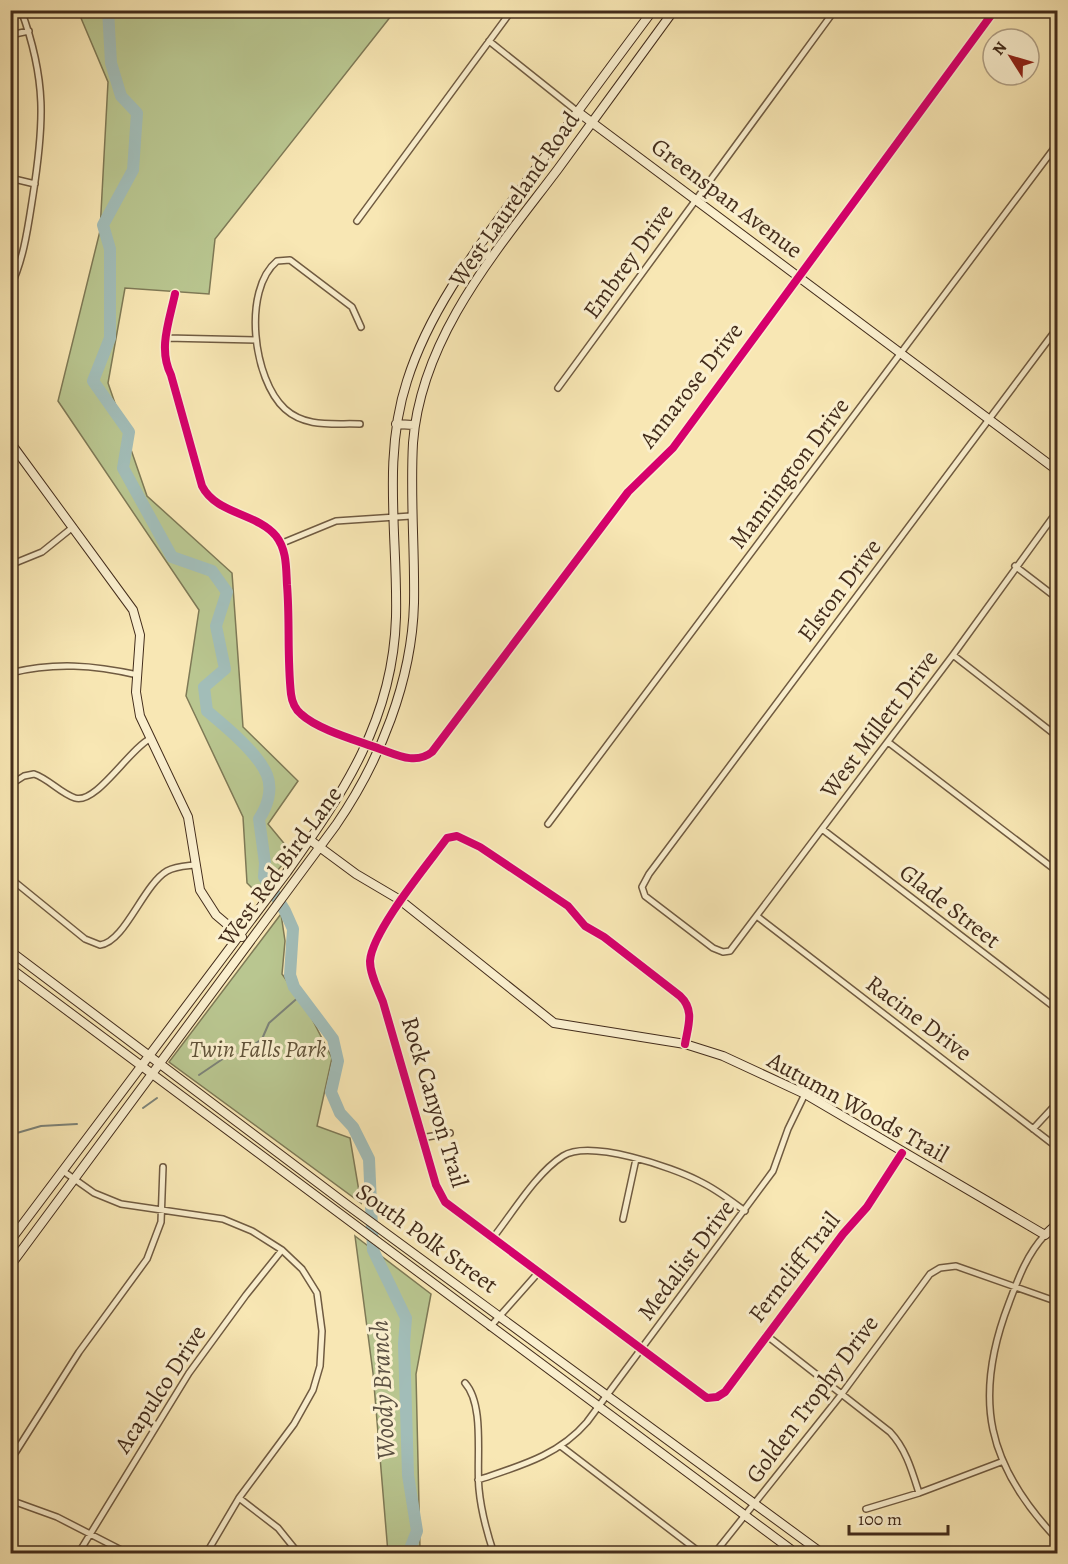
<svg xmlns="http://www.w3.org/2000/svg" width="1068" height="1564" viewBox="0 0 1068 1564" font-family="Alegreya,serif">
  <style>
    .green { fill: #b9c690; stroke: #7e7956; stroke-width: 1.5 }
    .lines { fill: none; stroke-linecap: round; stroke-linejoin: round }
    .stream { stroke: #7c8379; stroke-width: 2 }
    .river { stroke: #a2bdb8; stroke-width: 12 }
    .street-casing { stroke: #705b41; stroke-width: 8 }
    .secondary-casing { stroke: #432c1b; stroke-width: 10 }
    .street { stroke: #faefce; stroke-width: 5 }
    .secondary { stroke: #faefce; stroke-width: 8 }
    .cycleway-casing { stroke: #faefce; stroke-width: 11 }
    .cycleway { stroke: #d6006c; stroke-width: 8 }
    .labels { text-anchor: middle; stroke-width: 6; stroke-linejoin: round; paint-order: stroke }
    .street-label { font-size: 24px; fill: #432c1b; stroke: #faefce }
    .park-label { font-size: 24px; font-style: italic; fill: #605238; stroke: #faefce }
    .water-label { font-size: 26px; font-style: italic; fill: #5b5042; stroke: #faefce }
  </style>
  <rect width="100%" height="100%" fill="#f8e7b4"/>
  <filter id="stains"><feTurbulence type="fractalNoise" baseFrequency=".00333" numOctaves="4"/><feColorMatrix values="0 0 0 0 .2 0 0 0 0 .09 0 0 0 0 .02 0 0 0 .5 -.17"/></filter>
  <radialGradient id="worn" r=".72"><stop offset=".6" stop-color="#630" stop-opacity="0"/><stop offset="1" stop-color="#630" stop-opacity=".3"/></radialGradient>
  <path class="green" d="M78 11H395L215 239 209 294 125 288 108 383 147 496 232 573 243 727 298 781 268 824 292 853 258 894 247 883 243 817 186 696 199 610 58 401 100 231 108 82Z
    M281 914 285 941 282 974 308 1011 332 1058 317 1126 350 1138 361 1203 169 1062Z
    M355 1236 431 1294 416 1374 420 1549 422 1553H388L373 1373Z"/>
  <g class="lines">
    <path class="stream" d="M199 1075 230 1054 240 1055 262 1039 269 1023 301 995
      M143 1108 157 1098
      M10 1135 41 1126 77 1124"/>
    <path class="river" d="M108 10 111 63 121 96 137 113 133 170 103 225 110 249V338L93 381 129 432 123 468 172 557 212 571 227 592 216 626 225 669 204 687 207 711C225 726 258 753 267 775 273 790 267 807 259 819L265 863 264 877 285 911 293 929 290 975 294 987 333 1039 338 1061 331 1092 340 1113 353 1127 369 1159 373 1250 406 1318 404 1344 408 1475 417 1531 408 1554"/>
    <defs>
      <path id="street" d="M10 35 29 31
        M489 41 578 112
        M10 178 35 184
        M357 221 512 10
        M10 288C24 259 28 227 33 195 44 124 47 80 21 10
        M175 294C169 322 158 349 171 375L202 486C216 514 257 513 276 536 287 550 286 568 287 585 290 621 287 658 291 694 292 702 295 709 301 714 318 730 359 741 380 749 397 755 416 765 432 752L628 492 673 448 995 10
        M1058 327 649 874 642 887 645 896 713 948 723 952 730 951 953 655 1058 510
        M166 338 256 340
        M558 388 835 10
        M360 424C333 423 306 428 285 409 253 380 242 290 277 261L290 260 352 307 361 327
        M280 544 336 521 411 516
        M10 565 42 552 73 527
        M1015 566 1058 599
        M953 655 1058 737
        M10 673C55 662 93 665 138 675
        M888 742 1058 872
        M10 785 24 776 34 774C49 779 60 793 75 798 96 805 129 749 151 738
        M548 824 1058 143
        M822 829 1058 1010
        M10 878 85 939 100 945C125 942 143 885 167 871 176 866 185 866 194 865
        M758 917 1058 1148
        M685 1044C688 1026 695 1010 680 996L604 937 585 926 568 906 480 847 457 836 447 838C428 864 372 931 370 961 370 975 378 989 383 1002L436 1185 445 1202 707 1398 717 1397 725 1392 843 1234 867 1207 902 1153
        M1033 1129 1058 1102
        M421 1138 450 1133
        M63 1171 94 1193 121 1204 223 1219 252 1231 282 1250 302 1269 317 1293 322 1331 320 1366 313 1390 294 1424 239 1498 206 1554
        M623 1219 636 1159
        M1045 1235C1027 1254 1018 1279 1009 1303 972 1399 987 1466 1058 1540
        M492 1239C512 1214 536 1173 563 1156 590 1139 672 1167 699 1181 716 1189 730 1200 745 1211
        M490 1327 537 1274
        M766 1335 890 1432C906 1449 912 1471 919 1493
        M465 1383C485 1405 476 1460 479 1489 481 1511 487 1533 494 1554
        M562 1447 702 1554
        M10 1461 79 1352 147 1259 161 1222 163 1167
        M478 1480C519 1466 558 1456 587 1422L773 1171 788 1129 805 1094
        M239 1498 278 1528 299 1554
        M10 1500 57 1517 129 1554
        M866 1509 919 1493 1001 1462
        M78 1554 189 1373 246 1295 282 1250
        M714 1554 841 1395 930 1274 940 1268 956 1266 1058 1302"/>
      <path id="secondary" d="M578 112 1058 471
        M477 248 491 258
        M396 424 414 425
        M10 442 133 610 140 635 136 692 140 716 188 817 200 890 216 915 242 937
        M310 840 356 874 400 900 554 1023 685 1044 723 1056 805 1094 1045 1235 1058 1223
        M10 951 346 1204 823 1554
        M10 968 797 1554
        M10 1241 287 872C344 792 393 720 396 617 398 539 382 457 407 381 431 305 482 242 529 178 570 122 611 66 653 10
        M10 1266 336 825C380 761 412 681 414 603 415 550 410 497 413 443 421 337 497 250 558 169 597 116 635 63 674 10"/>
    </defs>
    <use href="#street" class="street-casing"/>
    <use href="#secondary" class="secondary-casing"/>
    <use href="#street" class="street"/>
    <use href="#secondary" class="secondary"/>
    <defs>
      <path id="cycleway" d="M175 294C169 322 158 349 171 375L202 486C216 514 257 513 276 536 287 550 286 568 287 585 290 621 287 658 291 694 292 702 295 709 301 714 318 730 359 741 380 749 397 755 416 765 432 752L628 492 673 448 995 10
        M685 1044C688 1026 695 1010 680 996L604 937 585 926 568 906 480 847 457 836 447 838C428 864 372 931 370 961 370 975 378 989 383 1002L436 1185 445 1202 707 1398 717 1397 725 1392 843 1234 867 1207 902 1153"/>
    </defs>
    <use href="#cycleway" class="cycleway-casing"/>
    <use href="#cycleway" class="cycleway"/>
  </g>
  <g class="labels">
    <g class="street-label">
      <text transform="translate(727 198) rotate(37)" y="8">Greenspan Avenue</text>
      <text transform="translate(514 199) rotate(-55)" y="8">West Laureland Road</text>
      <text transform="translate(628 261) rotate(-54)" y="8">Embrey Drive</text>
      <text transform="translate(691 385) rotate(-52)" y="8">Annarose Drive</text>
      <text transform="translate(789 473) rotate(-53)" y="8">Mannington Drive</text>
      <text transform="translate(839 590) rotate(-53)" y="8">Elston Drive</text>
      <text transform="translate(879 724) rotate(-53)" y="8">West Millett Drive</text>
      <text transform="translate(280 866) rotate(-54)" y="8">West Red Bird Lane</text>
      <text transform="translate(950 906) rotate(38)" y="8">Glade Street</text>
      <text transform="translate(919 1018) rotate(37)" y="8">Racine Drive</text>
      <text transform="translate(435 1102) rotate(73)" y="8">Rock Canyon Trail</text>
      <text transform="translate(858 1107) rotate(29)" y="8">Autumn Woods Trail</text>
      <text transform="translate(427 1238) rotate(36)" y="8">South Polk Street</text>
      <text transform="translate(686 1260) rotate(-53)" y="8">Medalist Drive</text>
      <text transform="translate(794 1267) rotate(-52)" y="8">Ferncliff Trail</text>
      <text transform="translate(160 1389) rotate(-57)" y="8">Acapulco Drive</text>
      <text transform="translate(812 1399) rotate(-53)" y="8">Golden Trophy Drive</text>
    </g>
    <g class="park-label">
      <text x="258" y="1057">Twin Falls Park</text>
    </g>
    <g class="water-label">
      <text transform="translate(382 1390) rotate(-93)" y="9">Woody Branch</text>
    </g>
  </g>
  <rect width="1068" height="1564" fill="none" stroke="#f8e7b4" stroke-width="36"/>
  <rect x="12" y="12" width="1044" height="1540" fill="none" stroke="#432c1b" stroke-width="3"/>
  <rect x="18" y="18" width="1032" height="1528" fill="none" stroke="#432c1b" stroke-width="1.5"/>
  <g transform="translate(1011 57) rotate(307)"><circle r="28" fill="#faefce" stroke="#b1a186" stroke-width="1.5"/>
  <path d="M0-4.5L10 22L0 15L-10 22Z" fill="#8f2418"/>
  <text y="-9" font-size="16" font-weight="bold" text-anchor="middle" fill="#432c1b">N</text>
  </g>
  <path d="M849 1525v9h99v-9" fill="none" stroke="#432c1b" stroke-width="3"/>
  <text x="858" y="1525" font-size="18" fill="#432c1b" stroke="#faefce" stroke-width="4.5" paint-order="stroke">100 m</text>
  <rect width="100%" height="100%" filter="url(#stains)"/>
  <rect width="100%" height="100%" fill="url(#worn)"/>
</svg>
